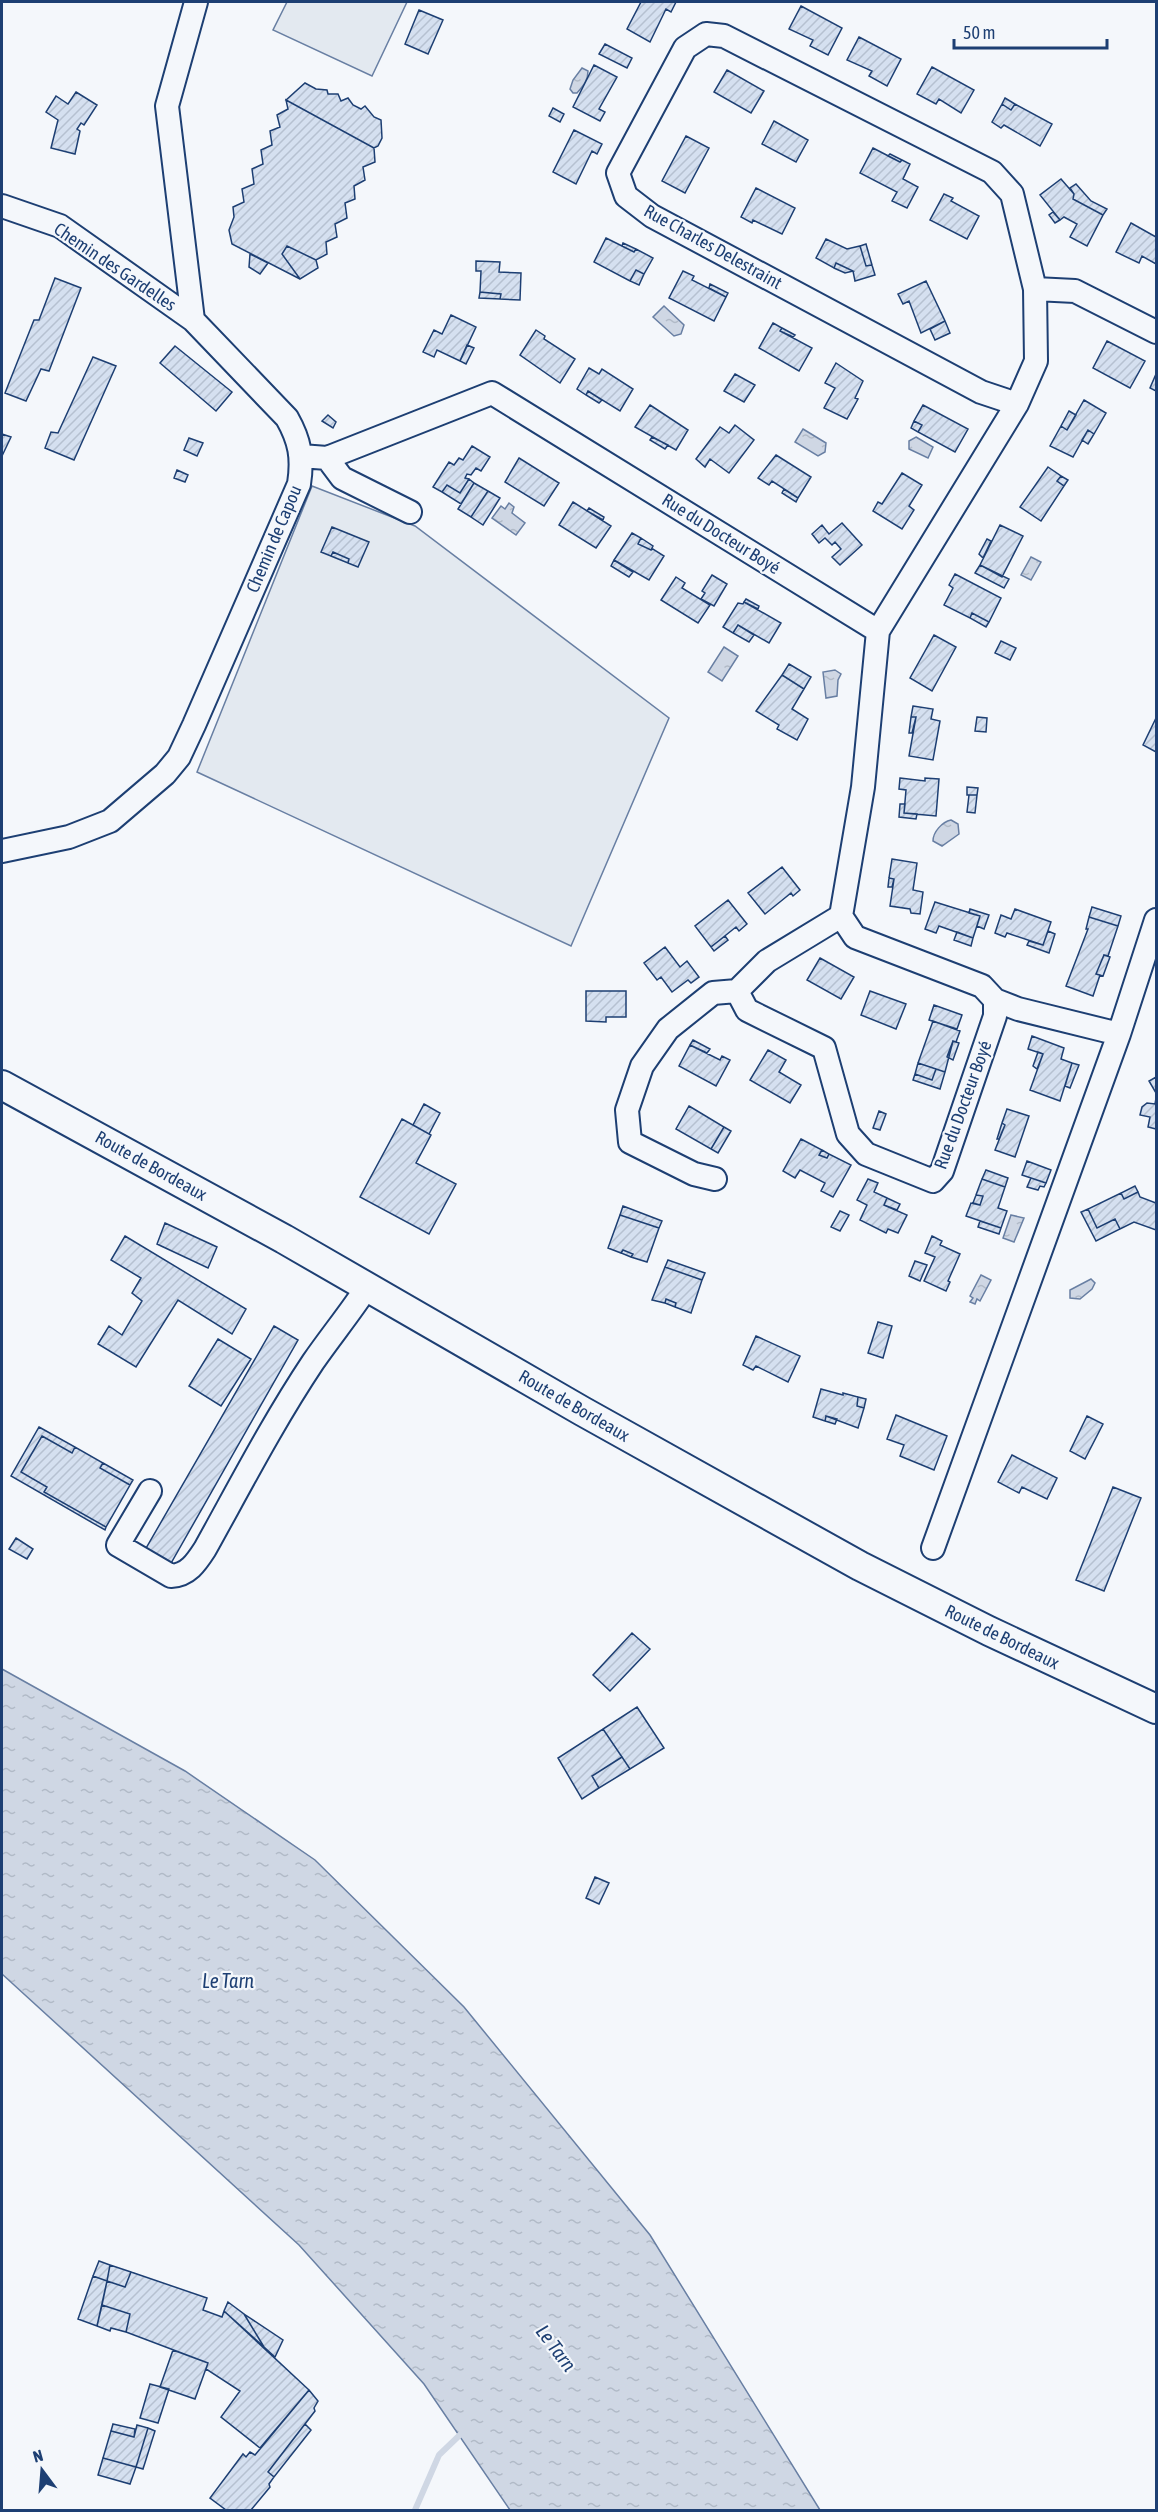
<svg xmlns="http://www.w3.org/2000/svg" width="1158" height="2512" viewBox="0 0 1158 2512" font-family="'Asap Condensed',sans-serif">
  <style>
    .grass { fill: #e3e9f0; stroke: #687fa3; stroke-width: 1.5 }
    .water { fill: url(#water-ripples); stroke: #687fa3; stroke-width: 1.5 }
    .lines { fill: none; stroke-linecap: round; stroke-linejoin: round }
    .stream { stroke: #cfd7e4; stroke-width: 6 }
    .building { fill: url(#building-hatch); stroke: #1d3f73; stroke-width: 1.5 }
    .minor-casing { stroke: #1d3f73; stroke-width: 26 }
    .major-casing { stroke: #1d3f73; stroke-width: 32 }
    .minor { stroke: #f4f7fb; stroke-width: 22 }
    .major { stroke: #f4f7fb; stroke-width: 28 }
    .labels { text-anchor: middle; stroke-width: 4.5; stroke-linejoin: round; paint-order: stroke }
    .street-label { font-size: 18px; fill: #1d3f73; stroke: #f4f7fb }
    .water-label { font-size: 20px; font-style: italic; fill: #1d3f73; stroke: #f4f7fb }
  </style>
  <defs>
    <pattern id="water-ripples" width="26" height="14" patternUnits="userSpaceOnUse" patternTransform="scale(1.5)"><rect width="26" height="14" fill="#cfd7e4"/><path d="M2 4q2-2 4 0t4 0M15 11q2-2 4 0t4 0" fill="none" stroke="#b1bac7"/></pattern>
    <pattern id="building-hatch" width="6" height="6" patternUnits="userSpaceOnUse" patternTransform="scale(1.5)"><rect width="6" height="6" fill="#d5e0f0"/><path d="M-1 1l2-2M0 6l6-6M5 7l2-2" fill="none" stroke="#b6c1d1"/></pattern>
  </defs>
  <rect width="100%" height="100%" fill="#f4f7fb"/>
  <path class="grass" d="M287 2H407L372 76 273 30Z
    M312 486 415 526 669 718 571 946 197 772Z"/>
  <path class="water" d="M582 68 588 71C588 81 583 86 577 93H573L570 89 573 80Z
    M664 306 684 325 681 334 674 336 653 317Z
    M803 429 826 443 825 452 818 456 795 442Z
    M916 437 933 447 928 458 909 449V441Z
    M509 503 514 507 512 513 525 523 516 535 492 518 501 506 505 509Z
    M1031 557 1041 562 1031 580 1021 575Z
    M724 647 738 656 722 681 708 672Z
    M835 670 841 674 838 680 837 696 826 698 823 672Z
    M951 820 958 824 959 834 942 846 933 841C933 832 942 822 951 820Z
    M1011 1215 1024 1218 1014 1242 1003 1238Z
    M981 1275 991 1280 980 1301 977 1299 975 1304 970 1302 973 1298 970 1296Z
    M1091 1279 1095 1283 1092 1289 1080 1299 1070 1298V1290Z
    M2 1669 185 1771 315 1860 464 2007 650 2235 820 2510H510L424 2384 299 2245 2 1974Z"/>
  <g class="lines">
    <path class="stream" d="M415 2510 439 2455 464 2431"/>
  </g>
  <path class="building" d="M641 2H676L671 12 666 9 650 42 627 29Z
    M801 6 842 28 828 55 810 46 813 40 789 29Z
    M419 10 443 20 428 54 405 44Z
    M859 37 901 59 887 86 869 76 872 71 847 60Z
    M605 44 632 58 627 68 599 54Z
    M594 65 617 77 599 109 605 112 600 121 573 107Z
    M932 67 974 90 961 113 939 99 936 104 917 94Z
    M727 70 764 91 751 113 714 92Z
    M305 83 316 89 327 90 328 94H338L341 101 348 98 353 105 361 109 365 106 374 117 381 120 382 138 378 146 374 148 286 100Z
    M76 92 97 105 84 125 81 123 77 129 80 131 75 154 51 148 58 120 46 112 56 96 68 104Z
    M1005 98 1015 104 1011 110 1002 104Z
    M286 100 374 148 375 162 363 167 365 180 354 186 355 199 345 203 347 218 335 224 337 237 326 242 327 254 316 260 287 246 282 254 300 279 232 244 229 230 234 217 233 207 244 202 242 189 254 184 252 169 263 164 261 150 272 145 270 131 280 127 277 115 288 109Z
    M1002 104 1011 110 1015 104 1052 124 1040 146 1004 125 1001 128 992 122Z
    M553 108 564 114 560 122 549 116Z
    M774 121 808 140 796 162 762 144Z
    M574 130 602 144 597 154 592 151 576 184 553 172Z
    M686 136 709 148 685 193 662 181Z
    M873 148 900 162 902 160 910 164 903 179 918 187 907 208 892 201 897 192 860 173Z
    M890 154 902 160 900 162 888 156Z
    M1061 179 1074 194 1073 199 1103 215 1087 246 1070 237 1077 224 1064 217 1060 220 1040 195Z
    M1076 184 1091 201 1107 209 1103 215 1073 199 1074 194 1070 188Z
    M756 188 795 208 782 234 753 220 752 223 741 217Z
    M944 194 953 198 951 201 979 216 967 239 930 220Z
    M1053 212 1060 220 1055 223 1049 215Z
    M1131 223 1156 237V264L1142 256 1139 263 1116 252Z
    M606 238 634 252 636 249 653 258 644 274 636 270 630 281 594 262Z
    M826 239 847 249 860 246 866 266 872 265 875 275 855 281 853 271 836 263 834 268 816 258Z
    M623 243 636 249 634 252 622 246Z
    M866 244 872 265 866 266 860 246Z
    M287 246 316 260 318 268 300 279 282 254Z
    M250 254 268 263 260 274 249 267Z
    M476 261 500 262 499 272 521 273 520 300 500 299 501 294 480 292 481 271H476Z
    M836 263 853 271 845 273 834 268Z
    M636 270 644 274 639 285 630 281Z
    M683 271 694 276 692 280 726 297 714 321 669 298Z
    M55 278 81 288 49 371 41 369 26 401 5 393 34 320H39Z
    M926 281 945 321 921 333 909 301 903 304 898 294Z
    M710 284 728 293 726 297 709 288Z
    M480 292 501 294 500 299 479 298Z
    M451 315 476 327 460 361 437 350 434 357 423 352 434 330 442 334Z
    M945 321 950 333 935 340 930 329Z
    M773 323 782 328 780 331 812 348 799 371 759 348Z
    M782 328 795 335 793 337 780 331Z
    M536 330 545 336 544 339 575 359 560 383 520 355Z
    M1107 341 1145 361 1130 388 1093 368Z
    M467 345 474 348 466 364 460 361Z
    M175 346 232 392 216 411 160 363Z
    M93 357 116 366 74 460 45 448 51 432 58 433Z
    M836 363 863 381 855 398 858 399 847 419 824 408 835 388 825 383Z
    M589 368 599 374 602 369 633 389 620 411 588 391 586 395 577 389Z
    M735 374 755 385 744 402 724 391Z
    M1156 374V391L1150 388Z
    M588 391 602 400 599 403 586 395Z
    M1084 400 1106 413 1094 434 1088 430 1073 457 1050 446 1061 426 1067 430Z
    M650 405 688 430 676 450 635 427Z
    M923 405 968 429 955 452 918 432 922 425 914 421Z
    M1069 411 1076 415 1067 430 1061 426Z
    M328 415 336 422 333 428 322 421Z
    M914 421 922 425 918 432 911 428Z
    M735 425 754 440 729 473 710 459 705 467 696 459 720 427 729 433Z
    M1088 430 1094 434 1088 444 1082 440Z
    M2 434 11 437 2 456Z
    M652 437 668 445 665 449 650 440Z
    M189 438 203 443 197 456 184 450Z
    M472 446 490 457 481 471 476 468 471 475 467 474 465 478 469 479 460 493 447 485 442 492 433 487 449 462 454 465 459 458 463 460Z
    M776 455 811 477 798 498 772 481 769 485 758 478Z
    M519 458 559 483 544 506 505 482Z
    M1048 467 1061 476 1057 481 1064 486 1041 521 1020 507Z
    M177 470 188 475 185 482 174 478Z
    M902 473 922 485 909 506 914 510 902 529 873 511 878 502 882 504Z
    M1061 476 1068 480 1064 486 1057 481Z
    M469 479 474 483 461 504 442 492 447 485 460 493Z
    M474 483 488 491 471 517 458 509Z
    M784 489 798 498 796 502 782 493Z
    M488 491 500 498 483 525 471 517Z
    M573 502 611 526 596 548 559 525Z
    M589 508 604 517 603 520 587 511Z
    M842 523 862 545 840 565 832 557 841 549 835 542 832 545 825 538 819 543 812 534 822 525 829 534Z
    M1000 525 1023 536 1002 577 980 565Z
    M332 527 369 542 358 567 348 563 349 559 333 552 331 556 321 552Z
    M632 533 641 538 638 544 651 550 653 549 664 556 649 580 614 560Z
    M641 538 653 546 651 550 638 544Z
    M987 539 991 541 983 558 979 554Z
    M333 552 349 559 348 563 331 556Z
    M614 560 633 572 629 577 611 566Z
    M980 565 1009 579 1004 588 975 573Z
    M955 574 1001 598 989 622 972 613 970 618 944 605 953 588 949 585Z
    M712 575 727 584 714 606 701 599 705 593 702 591Z
    M676 577 685 583 682 588 710 605 698 623 661 600Z
    M746 599 759 606 758 609 744 602Z
    M744 602 781 623 769 643 738 625 733 633 723 627 738 603 743 604Z
    M972 613 989 622 986 627 970 618Z
    M738 625 754 635 749 642 733 633Z
    M934 635 956 647 932 691 910 678Z
    M1001 641 1016 648 1010 660 995 653Z
    M789 664 811 677 804 689 782 675Z
    M782 675 804 689 792 709 808 719 797 740 777 729 779 725 756 711Z
    M913 706 933 709 931 719 940 721 933 760 909 756 916 717H911Z
    M911 717H916L912 733H909Z
    M977 717 987 718 986 732 975 731Z
    M1156 718V752L1143 745Z
    M900 778 925 781V778L939 779 936 816 904 813 906 790 899 789Z
    M967 787 978 788 977 795H967Z
    M969 795H977L975 813 967 812Z
    M900 804H905L904 813 917 814 916 819 899 817Z
    M892 859 917 863 913 890 923 892 920 914 911 913 910 909 890 906 894 879 889 878Z
    M782 867 800 890 793 896 791 893 765 914 748 893Z
    M889 878 894 879 892 887H888Z
    M728 900 747 924 739 931 736 927 711 947 695 926Z
    M935 902 980 916 973 938 939 926 936 933 925 929Z
    M1092 907 1121 916 1118 926 1089 917Z
    M970 909 989 915 984 929 977 926 980 916 969 913Z
    M1015 909 1051 922 1043 945 1007 933 1005 937 995 933 1001 915 1011 919Z
    M1089 917 1118 926 1108 956 1104 955 1096 974 1100 975 1093 996 1066 986 1088 929H1086Z
    M1048 931 1055 934 1049 953 1027 945 1029 941 1043 945Z
    M957 932 973 938 971 946 954 940Z
    M725 936 728 940 714 951 711 947Z
    M665 947 680 967 687 961 699 977 691 983 688 980 672 992 661 977 657 980 644 963Z
    M1104 955 1110 957 1103 976 1096 974Z
    M820 958 854 977 841 999 807 980Z
    M586 991H626V1017H606V1022L586 1021Z
    M870 991 906 1004 896 1029 861 1015Z
    M934 1005 962 1015 957 1029 929 1020Z
    M933 1021 960 1031 956 1042 953 1041 945 1072 918 1063Z
    M1032 1036 1064 1048 1061 1059 1072 1063 1060 1101 1030 1090 1043 1054 1028 1049Z
    M693 1040 710 1049 707 1053 690 1045Z
    M953 1041 959 1043 953 1060 947 1057Z
    M690 1045 720 1060 722 1056 730 1060 716 1086 679 1066Z
    M768 1050 786 1060 779 1072 801 1085 790 1103 750 1080Z
    M1038 1052 1043 1054 1037 1069 1033 1066Z
    M918 1063 936 1069 932 1080 915 1074Z
    M1072 1063 1079 1065 1070 1088 1065 1086Z
    M936 1069 945 1072 940 1089 913 1080 915 1074 932 1080Z
    M1156 1077V1093L1149 1081Z
    M1156 1098V1129L1148 1127 1150 1117 1140 1115 1142 1107 1147 1103 1155 1104Z
    M424 1104 440 1113 429 1134 413 1125Z
    M689 1106 724 1127 711 1149 676 1129Z
    M1007 1109 1029 1116 1015 1157 995 1150 1005 1125 1002 1123Z
    M879 1111 886 1114 880 1130 873 1128Z
    M402 1119 431 1135 416 1163 456 1184 429 1234 360 1197Z
    M1002 1123 1005 1125 999 1139H997Z
    M724 1127 731 1131 718 1153 711 1149Z
    M801 1139 822 1150 819 1155 827 1158 829 1154 851 1165 833 1197 821 1191 825 1183 800 1170 795 1178 783 1171Z
    M822 1150 829 1154 827 1158 819 1155Z
    M1027 1161 1051 1170 1046 1183 1022 1175Z
    M986 1170 1008 1178 1005 1187 982 1179Z
    M1031 1178 1046 1183 1044 1187 1040 1186 1038 1190 1027 1187Z
    M868 1179 878 1183 874 1192 887 1198 884 1205 907 1215 898 1233 888 1229 886 1233 860 1220 867 1205 857 1200Z
    M982 1179 1005 1187 998 1208 1007 1211 1001 1228 966 1216 971 1203 980 1205 983 1196 976 1195Z
    M1135 1186 1138 1192 1124 1199 1121 1193Z
    M1138 1192 1140 1197 1156 1203V1230L1134 1222 1120 1229 1115 1219 1097 1228 1088 1209 1121 1193 1124 1199Z
    M976 1195 983 1196 980 1205 973 1203Z
    M887 1198 900 1204 897 1210 884 1205Z
    M623 1206 662 1221 659 1228 620 1215Z
    M1088 1209 1097 1228 1115 1219 1120 1229 1096 1241 1081 1212Z
    M840 1211 849 1215 840 1231 831 1227Z
    M620 1215 659 1228 647 1262 631 1257 633 1254 623 1250 621 1253 608 1248Z
    M980 1221 1001 1228 999 1234 978 1227Z
    M165 1223 217 1247 208 1268 157 1244Z
    M125 1236 246 1309 232 1334 178 1300 136 1367 98 1344 109 1326 122 1335 142 1301 132 1293 141 1278 111 1260Z
    M932 1236 942 1241 940 1245 960 1254 948 1281 950 1282 946 1291 924 1281 935 1257 925 1253Z
    M623 1250 633 1254 631 1257 621 1253Z
    M668 1260 705 1273 702 1280 665 1267Z
    M915 1261 927 1265 920 1281 909 1276Z
    M665 1267 702 1280 691 1313 675 1307 676 1303 666 1299 665 1303 652 1300Z
    M666 1299 676 1303 675 1307 665 1303Z
    M878 1322 892 1326 883 1358 868 1353Z
    M274 1326 298 1340 170 1565 145 1550Z
    M756 1336 800 1356 788 1382 756 1366 753 1370 743 1365Z
    M218 1339 251 1359 221 1406 189 1386Z
    M821 1389 843 1395V1393L858 1397 857 1406 864 1408 858 1428 826 1416 825 1421 813 1417Z
    M858 1397 866 1399 864 1408 857 1406Z
    M896 1415 947 1436 934 1470 900 1456 904 1445 887 1439Z
    M826 1416 837 1419 835 1424 825 1421Z
    M1087 1416 1103 1424 1085 1459 1070 1451Z
    M39 1427 75 1447 72 1453 42 1436 21 1472 47 1487 44 1492 106 1527 105 1530 11 1476Z
    M42 1436 72 1453 75 1447 103 1463 100 1468 130 1485 106 1527 44 1492 47 1487 21 1472Z
    M1012 1455 1057 1478 1047 1499 1022 1487 1019 1493 998 1482Z
    M103 1463 133 1480 130 1485 100 1468Z
    M1113 1487 1141 1498 1104 1591 1076 1580Z
    M16 1538 33 1549 27 1559 9 1549Z
    M632 1633 650 1649 610 1691 593 1675Z
    M637 1707 664 1748 630 1769 603 1729Z
    M603 1729 622 1757 592 1776 599 1788 582 1799 558 1758Z
    M622 1757 630 1769 599 1788 592 1776Z
    M595 1877 609 1883 599 1904 586 1898Z
    M99 2261 110 2265 107 2281 93 2276Z
    M110 2265 131 2272 125 2287 107 2281Z
    M131 2272 207 2298 203 2310 222 2317 224 2311 309 2390 260 2448 221 2417 240 2391 206 2369 208 2363 126 2332 130 2314 102 2305 107 2281 125 2287Z
    M93 2276 107 2281 97 2326 78 2319Z
    M228 2302 244 2314 264 2347 224 2311Z
    M102 2305 130 2314 126 2332 111 2328 110 2331 97 2326Z
    M244 2314 283 2340 275 2357 264 2347Z
    M173 2350 208 2363 195 2399 160 2387Z
    M150 2384 169 2389 158 2423 140 2418Z
    M309 2390 318 2401 314 2408 315 2411 268 2472 274 2477 269 2484 270 2487 251 2510H226L210 2498 243 2454 246 2457 250 2452 255 2455Z
    M113 2424 135 2429 134 2437 111 2431Z
    M305 2424 311 2430 274 2477 268 2472Z
    M137 2425 148 2428 136 2467 103 2458 111 2431 134 2437Z
    M148 2428 155 2431 143 2469 136 2467Z
    M103 2458 136 2467 130 2484 98 2475Z"/>
  <g class="lines">
    <defs>
      <path id="minor" d="M2 206 60 226 193 320
        M1035 289 1075 291 1156 332
        M301 456 327 458 492 393 878 631 863 787 841 916 855 937 982 986 995 1000 1018 1009 1119 1034
        M327 458 342 478 410 512
        M878 631 1017 404 1036 361 1035 289 1012 194 992 172 724 36 706 34 685 48 618 173 626 196 652 216 981 392 1017 404
        M2 851 69 837 110 821 165 774 179 757 194 725 299 484C303 458 300 441 287 418L193 320 167 106 196 2
        M841 916 767 961 737 991 747 1010 824 1048 848 1134 866 1154 933 1181 942 1171 995 1016V1000
        M715 1179 694 1174 630 1142 627 1110 642 1066 668 1029 713 993 737 991
        M150 1491 118 1545 171 1576C188 1575 196 1563 205 1549 240 1486 273 1422 313 1362 331 1336 350 1313 367 1287
        M933 1548 1119 1034 1156 920"/>
      <path id="major" d="M2 1085 284 1239 582 1411 860 1566 989 1631 1156 1709"/>
    </defs>
    <use href="#minor" class="minor-casing"/>
    <use href="#major" class="major-casing"/>
    <use href="#minor" class="minor"/>
    <use href="#major" class="major"/>
  </g>
  <g class="labels">
    <g class="street-label">
      <text transform="translate(713 247) rotate(29)" y="6">Rue Charles Delestraint</text>
      <text transform="translate(115 267) rotate(34)" y="6">Chemin des Gardelles</text>
      <text transform="translate(721 534) rotate(32)" y="6">Rue du Docteur Boyé</text>
      <text transform="translate(274 539) rotate(-67)" y="6">Chemin de Capou</text>
      <text transform="translate(963 1105) rotate(-70)" y="6">Rue du Docteur Boyé</text>
      <text transform="translate(151 1166) rotate(29)" y="6">Route de Bordeaux</text>
      <text transform="translate(574 1406) rotate(30)" y="6">Route de Bordeaux</text>
      <text transform="translate(1002 1637) rotate(26)" y="6">Route de Bordeaux</text>
    </g>
    <g class="water-label">
      <text x="228" y="1988">Le Tarn</text>
      <text transform="translate(556 2348) rotate(53)" y="7">Le Tarn</text>
    </g>
  </g>
  <rect width="1158" height="2512" fill="none" stroke="#1d3f73" stroke-width="6"/>
  <g transform="translate(42 2470) rotate(344)" stroke="#f4f7fb" stroke-width="4.5" paint-order="stroke">
  <path d="M0-4.5L10 22L0 15L-10 22Z" fill="#1d3f73"/>
  <text y="-9" font-size="16" font-weight="bold" text-anchor="middle" fill="#1d3f73">N</text>
  </g>
  <path d="M954 39v9h153v-9" fill="none" stroke="#1d3f73" stroke-width="3"/>
  <text x="963" y="39" font-size="18" fill="#1d3f73" stroke="#f4f7fb" stroke-width="4.5" paint-order="stroke">50 m</text>
</svg>
